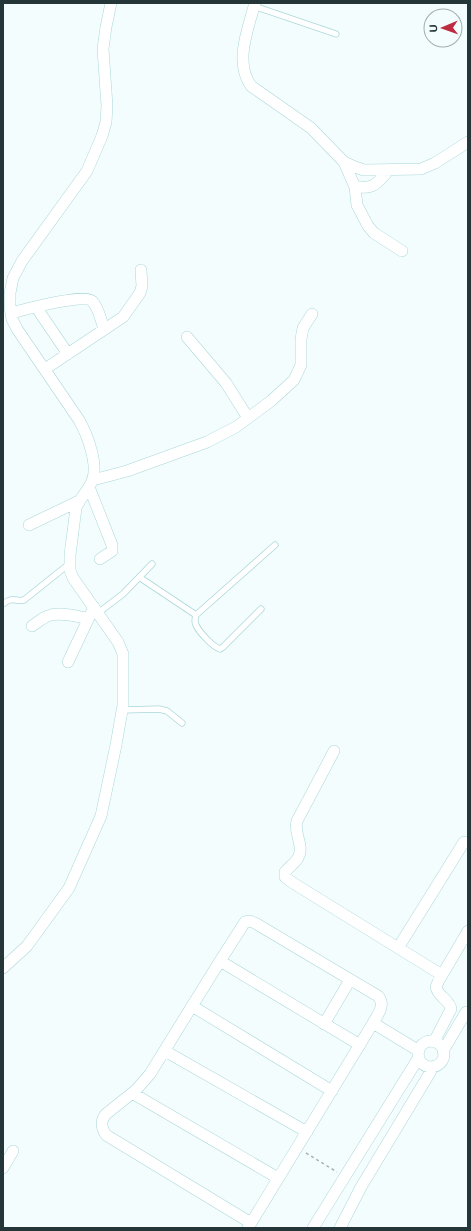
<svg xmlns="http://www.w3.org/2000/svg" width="471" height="1231" viewBox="0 0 471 1231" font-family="Helvetica,sans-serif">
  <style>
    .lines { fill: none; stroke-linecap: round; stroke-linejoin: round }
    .service-casing { stroke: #aad7d9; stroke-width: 7 }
    .minor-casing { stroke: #aad7d9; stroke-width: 12 }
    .path { stroke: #a7b3b4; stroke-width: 1.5; stroke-dasharray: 3 3; stroke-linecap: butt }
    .service { stroke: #fff; stroke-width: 5.5 }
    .minor { stroke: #fff; stroke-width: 11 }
  </style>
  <rect width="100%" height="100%" fill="#f4fdfd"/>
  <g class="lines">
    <defs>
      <path id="service" d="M254 6 336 34
        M139 577 196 615 275 545
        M3 604C13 596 15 602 24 600L69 564
        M98 613 123 594 152 564
        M196 615C195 619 194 622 196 625 199 632 213 647 220 649L223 647 261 609
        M122 710 159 709 167 711 182 723"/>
      <path id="minor" d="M255 3C248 29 234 62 251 86L311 128 344 162 355 167 364 170 421 169 435 163 468 142
        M344 162 355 187 357 205 368 226 374 233 402 251
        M355 187C375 189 376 184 389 170
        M36 307 68 354
        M11 313C23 310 85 293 92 301 99 308 101 321 104 329
        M187 337 226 383 248 418
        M45 369 123 317 140 293 142 286 141 270
        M93 480 127 471 207 442 236 427 271 401 294 380 301 365V339L303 328 312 314
        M89 487 112 545V551L100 559
        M29 525 79 501
        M32 626C37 623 42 618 48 616 60 611 76 617 88 618
        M68 662 94 607
        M334 751 297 821C293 833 305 846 298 858 295 863 289 867 285 872V877L293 883 442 975
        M398 948 464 842
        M3 968 27 946 69 888 101 816 116 745 123 705V654L118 642 73 578 70 570V555L76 508C80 498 88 491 92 481 99 465 87 434 79 420L17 329 12 319 10 308V293L13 278 22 261 87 171 102 136 106 122 107 106 103 49 106 27 111 3
        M192 1006 220 961
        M373 1023 419 1051
        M324 1024 350 980
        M418 1054a13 13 0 1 1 26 0a13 13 0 1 1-26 0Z
        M434 1042 451 1009C450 1000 438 997 436 987L438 982 468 931
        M165 1051 307 1132
        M443 1051 466 1012
        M132 1093 278 1178
        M3 1168 13 1151
        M251 1223 106 1135C101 1127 100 1121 106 1114L136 1090 150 1074 192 1006 332 1091
        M248 1228 373 1023C378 1014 386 1005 378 996L255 923 250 921 245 922 220 961 360 1045
        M313 1228 419 1057
        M340 1228 361 1187 434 1066"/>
    </defs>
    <use href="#service" class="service-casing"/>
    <use href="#minor" class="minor-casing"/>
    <path class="path" d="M306 1153 337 1172"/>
    <use href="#service" class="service"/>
    <use href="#minor" class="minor"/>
  </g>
  <rect width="471" height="1231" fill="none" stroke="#243637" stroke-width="8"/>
  <g transform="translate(443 28) rotate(268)"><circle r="19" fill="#f4fdfd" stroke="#a1adae"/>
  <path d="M0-3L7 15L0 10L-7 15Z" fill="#bd2c41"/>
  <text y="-6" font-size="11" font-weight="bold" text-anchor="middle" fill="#243637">U</text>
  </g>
</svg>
